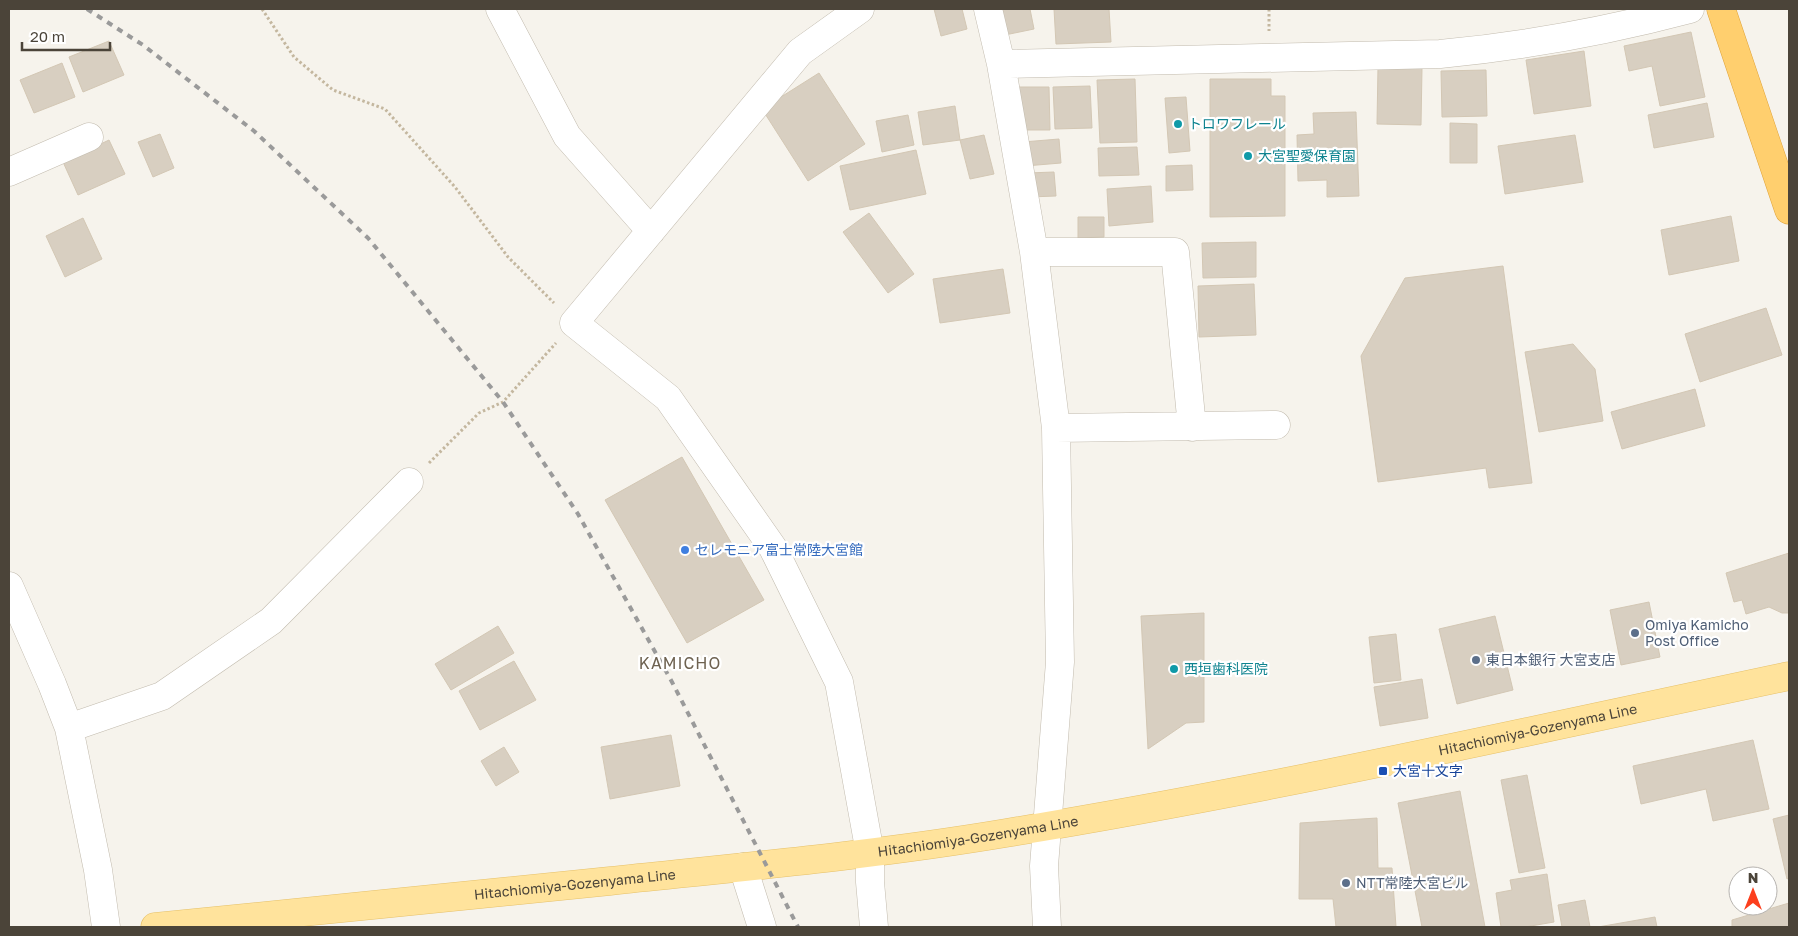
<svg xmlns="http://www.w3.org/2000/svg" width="1798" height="936" viewBox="0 0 1798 936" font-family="'Golos Text','Noto Sans JP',sans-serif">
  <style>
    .building { fill: #d8cfc1; stroke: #d3c7b4 }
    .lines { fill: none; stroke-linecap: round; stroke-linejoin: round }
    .minor-casing { stroke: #c2bbae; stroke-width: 29 }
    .major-casing { stroke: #e6c16a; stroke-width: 29 }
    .highway-casing { stroke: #e0a43c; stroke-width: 29 }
    .path { stroke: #c4b79f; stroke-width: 3; stroke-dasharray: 2.5 2.5; stroke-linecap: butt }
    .minor { stroke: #fff; stroke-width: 28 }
    .major { stroke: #ffe39c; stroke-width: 28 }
    .highway { stroke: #ffcf6e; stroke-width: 28 }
    .rail { stroke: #9a9a9a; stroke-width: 4; stroke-dasharray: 6 6; stroke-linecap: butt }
    .culture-dot { fill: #0f9aa8; stroke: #fff; stroke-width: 2 }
    .shop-dot { fill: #3f7fe0; stroke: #fff; stroke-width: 2 }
    .service-dot { fill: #5c6f8a; stroke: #fff; stroke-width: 2 }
    .transit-dot { fill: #1a4fb4; stroke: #fff; stroke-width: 2 }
    .labels { text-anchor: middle; stroke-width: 4.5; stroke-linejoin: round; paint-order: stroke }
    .culture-label { font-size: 14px; fill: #0d838f; stroke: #fff; text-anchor: start }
    .shop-label { font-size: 14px; fill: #366cbe; stroke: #fff; text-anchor: start }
    .service-label { font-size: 14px; fill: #4e5e75; stroke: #fff; text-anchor: start }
    .street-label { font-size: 14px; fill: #4b4439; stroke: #fff }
    .transit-label { font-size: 14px; fill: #164399; stroke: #fff; text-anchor: start }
    .quarter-label { font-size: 16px; letter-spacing: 1px; fill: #6e6250; stroke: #fff }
  </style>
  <rect width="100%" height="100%" fill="#f6f3ec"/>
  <path class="building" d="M934 9H962L967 29 941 36Z
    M994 9H1030L1034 29 1000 36Z
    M1054 9H1109L1111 42 1056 44Z
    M1691 32 1705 97 1660 106 1652 66 1629 71 1624 46Z
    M109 41 124 75 83 92 69 57Z
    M1584 51 1591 106 1534 114 1526 60Z
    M62 63 75 97 34 113 20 80Z
    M1378 67 1422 68 1421 125 1377 124Z
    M1486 70 1487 116 1442 117 1441 71Z
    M819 73 865 144 808 181 762 109Z
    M1135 79 1137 142 1100 143 1097 80Z
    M1210 79H1271V96H1285V216L1210 217Z
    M1090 86 1092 128 1055 129 1053 87Z
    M1012 87H1049L1050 130H1025Z
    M1186 97 1190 151 1169 153 1165 98Z
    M1707 103 1714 137 1654 148 1648 115Z
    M955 106 960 140 923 145 918 112Z
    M1356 112 1359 196 1327 197V180L1298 181 1297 135 1314 134 1313 113Z
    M908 115 914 145 882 152 876 121Z
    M1450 123 1477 124V163H1450Z
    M160 134 174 168 153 177 138 142Z
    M984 135 994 174 970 179 960 140Z
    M1575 135 1583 182 1505 194 1498 146Z
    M1059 139 1061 163 1025 166 1023 142Z
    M109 140 125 174 78 195 63 162Z
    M1137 147 1139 175 1099 176 1098 148Z
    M916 150 926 194 850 210 840 166Z
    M1192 165 1193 190 1166 191V166Z
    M1054 172 1056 196 1029 197 1028 173Z
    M1151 186 1153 222 1109 226 1107 189Z
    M869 213 914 274 888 293 843 232Z
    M1731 216 1739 261 1669 275 1661 230Z
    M1078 217H1104V237L1078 238Z
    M83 218 102 259 65 277 46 236Z
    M1256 242V277L1203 278 1202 243Z
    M1503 266 1532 483 1489 488 1486 468 1378 482 1361 356 1405 278Z
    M1003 269 1010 313 940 323 933 279Z
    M1254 284 1256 335 1199 337 1198 286Z
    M1766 308 1782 355 1700 382 1685 334Z
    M1573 344 1595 369 1603 421 1539 432 1525 352Z
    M1695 389 1705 426 1622 449 1611 412Z
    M682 457 764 600 687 643 605 500Z
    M1789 553V613H1782L1769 607 1746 614 1742 600 1734 602 1726 573Z
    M1649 602 1660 657 1621 665 1610 610Z
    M1204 613V722L1186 723 1148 749 1141 616Z
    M1495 616 1513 690 1457 704 1439 629Z
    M498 626 514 653 451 690 435 664Z
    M1396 634 1401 680 1374 683 1369 637Z
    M514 661 536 700 480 730 459 691Z
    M1422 679 1428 718 1380 726 1374 687Z
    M671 735 680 786 610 799 601 747Z
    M1753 740 1769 809 1713 821 1706 789 1641 804 1633 766Z
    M504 747 519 772 496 786 481 761Z
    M1527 775 1545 868 1519 873 1501 780Z
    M1460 791 1485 927H1422L1398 803Z
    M1789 815V878L1787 879 1773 819Z
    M1377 818 1378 868H1392L1396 927H1336L1333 899H1299L1300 823Z
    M1547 874 1554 922 1525 927H1501L1496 893 1512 890 1510 880Z
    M1585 900 1590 927H1562L1558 905Z
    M1789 903V927H1732V920Z
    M1655 917 1657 927H1598Z"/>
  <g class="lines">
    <defs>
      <path id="minor" d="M500 9 567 136 651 231
        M860 9 800 52 574 323 668 398 773 548 839 682 870 853V882L874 927
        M988 9 1001 64 1034 252 1056 428 1060 662 1044 866 1047 927
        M1001 64 1440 54C1525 46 1607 31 1690 9
        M9 172 89 137
        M1034 252H1175L1192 427
        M1056 428 1276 425
        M9 586 52 684 69 728 98 870 106 927
        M69 728 162 696 271 621 409 482
        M743 867 762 927"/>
      <g id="major">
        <path id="s1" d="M155 927C307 912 458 896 610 881 742 867 875 855 1006 833 1269 790 1529 731 1789 676"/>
      </g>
      <path id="highway" d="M1721 9 1789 210"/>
    </defs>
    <use href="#minor" class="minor-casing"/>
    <use href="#major" class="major-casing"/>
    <use href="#highway" class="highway-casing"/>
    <path class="path" d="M262 9 294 57 333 90 385 109 455 187 508 257 554 303
      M1269 9V31
      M429 463 479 413 503 402 556 343"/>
    <use href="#minor" class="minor"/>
    <use href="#major" class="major"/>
    <use href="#highway" class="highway"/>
    <path class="rail" d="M87 9 143 45 254 131 368 238 503 402 578 514 672 682 798 927"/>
  </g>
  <g class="culture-dot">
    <circle cx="1178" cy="124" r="5"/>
    <circle cx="1248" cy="156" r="5"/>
    <circle cx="1174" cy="669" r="5"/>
  </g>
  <circle class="shop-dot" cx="685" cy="550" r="5"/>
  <g class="service-dot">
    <circle cx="1635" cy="633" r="5"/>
    <circle cx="1476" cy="660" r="5"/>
    <circle cx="1346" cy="883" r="5"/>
  </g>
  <rect class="transit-dot" x="1378" y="766" width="10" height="10" rx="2.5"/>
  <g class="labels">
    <g class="culture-label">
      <text x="1188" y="129">トロワフレール</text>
      <text x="1258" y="161">大宮聖愛保育園</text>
      <text x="1184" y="674">西垣歯科医院</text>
    </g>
    <g class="shop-label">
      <text x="695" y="555">セレモニア富士常陸大宮館</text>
    </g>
    <g class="service-label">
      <text x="1645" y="630">Omiya Kamicho<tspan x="1645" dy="16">Post Office</tspan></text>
      <text x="1486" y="665">東日本銀行 大宮支店</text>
      <text x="1356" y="888">NTT常陸大宮ビル</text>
    </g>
    <g class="street-label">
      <text dy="5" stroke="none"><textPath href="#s1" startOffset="1398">Hitachiomiya-Gozenyama Line</textPath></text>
      <text dy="5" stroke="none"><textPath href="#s1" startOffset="828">Hitachiomiya-Gozenyama Line</textPath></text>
      <text dy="5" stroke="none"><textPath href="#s1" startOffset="422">Hitachiomiya-Gozenyama Line</textPath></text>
    </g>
    <g class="transit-label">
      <text x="1393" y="776">大宮十文字</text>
    </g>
    <g class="quarter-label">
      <text x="680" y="669">KAMICHO</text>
    </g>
  </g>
  <rect width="1798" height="936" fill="none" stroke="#4b4439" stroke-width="20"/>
  <g transform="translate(1753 891)"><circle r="24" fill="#ffffff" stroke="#b7b4b0"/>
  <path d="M0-4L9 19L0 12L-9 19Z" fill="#fc3f1d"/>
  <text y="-8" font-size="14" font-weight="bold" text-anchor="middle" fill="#4b4439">N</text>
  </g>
  <path d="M22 42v8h88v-8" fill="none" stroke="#4b4439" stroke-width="2.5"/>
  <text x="30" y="42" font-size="15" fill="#4b4439" stroke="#ffffff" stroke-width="4" paint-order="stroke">20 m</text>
</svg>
